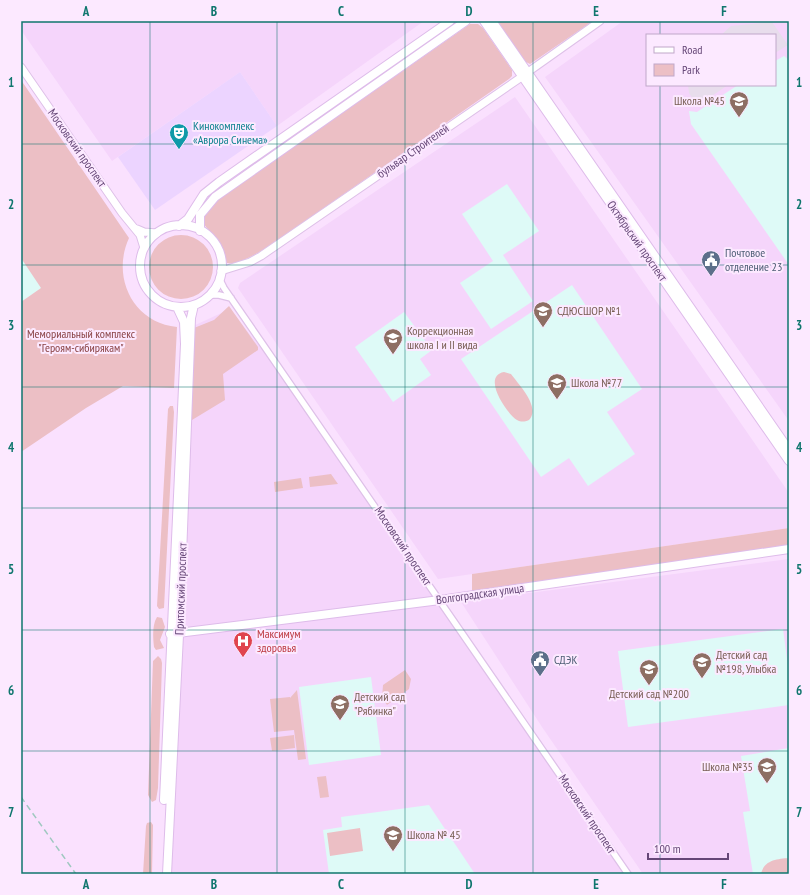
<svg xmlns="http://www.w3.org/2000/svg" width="810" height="895" viewBox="0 0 810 895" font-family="'PT Sans Narrow',sans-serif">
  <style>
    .residential { fill: #f5d5fb; fill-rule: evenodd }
    .commercial { fill: #ecd4ff }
    .industrial { fill: #e8ddec }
    .education { fill: #defaf7 }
    .green { fill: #ecbfc5 }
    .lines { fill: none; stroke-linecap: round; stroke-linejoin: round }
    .minor-casing { stroke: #dec1e8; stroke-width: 8 }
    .tertiary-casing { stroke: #dec1e8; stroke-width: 9 }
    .secondary-casing { stroke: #debcea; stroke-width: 10 }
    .minor { stroke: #fff; stroke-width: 5.5 }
    .tertiary { stroke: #fff; stroke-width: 7 }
    .secondary { stroke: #fff; stroke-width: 8 }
    .rail { stroke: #9fc8c0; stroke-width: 1.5; stroke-dasharray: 6 4; stroke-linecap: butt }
    .grid { fill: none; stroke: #0f766e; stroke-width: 1; stroke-opacity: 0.55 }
    .labels { text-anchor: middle; stroke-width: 4; stroke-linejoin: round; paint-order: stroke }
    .education-label { font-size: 12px; fill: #785e54; stroke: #fce9ff; text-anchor: start }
    .culture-label { font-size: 12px; fill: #0d838f; stroke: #fce9ff; text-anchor: start }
    .street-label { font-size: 12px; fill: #654677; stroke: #fce9ff }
    .service-label { font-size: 12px; fill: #4e5e75; stroke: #fce9ff; text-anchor: start }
    .park-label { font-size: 12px; fill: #8a4244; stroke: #fce9ff }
    .health-label { font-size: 12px; fill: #be3a42; stroke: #fce9ff; text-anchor: start }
    .neatline { fill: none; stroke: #0f766e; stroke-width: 1.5 }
    .grid-label { font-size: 13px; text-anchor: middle; font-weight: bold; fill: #0f766e }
  </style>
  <rect width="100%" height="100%" fill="#fae1fe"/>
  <path class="residential" d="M21 21H424L277 126 240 72 112 161 21 30Z
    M623 21H789V421L545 77ZM647 35H775V85H647Z
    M515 97 789 493V528L438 579 238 288 240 283Z
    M230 309 311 412 628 874H167L191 327Z
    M789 559V874H643L542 727 461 602Z"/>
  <path class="commercial" d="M240 72 277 126 155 210 118 157Z"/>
  <path class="industrial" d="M772 22 788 45 775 53V35H721L731 26Z
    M688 85H728L697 106 689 93Z"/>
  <path class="education" d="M784 56 789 60V265L691 124 689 111 697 112 738 85H775V61Z
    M507 184 539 231 503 255 533 301 491 329 460 283 493 261 462 214Z
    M21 258 42 288 21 302Z
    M572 285 642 389 607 412 635 454 588 486 569 458 541 477 461 359Z
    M404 312 432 350 420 359 431 375 393 402 355 347Z
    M783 629 789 674V705L628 727 618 651Z
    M371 677 381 755 309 765 299 687Z
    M789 748V874H753L743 812 750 811 741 756Z
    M429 805 475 874H329L323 830 342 827 341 817Z"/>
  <path class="green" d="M496 21H593L530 64 524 61Z
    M470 24H478L483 28 512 70V76L509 79 271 245C261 251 238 266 227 263L221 246 203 223 205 213 220 198Z
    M21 80 129 238C111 277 133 323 177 327L174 388 123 386 86 408 21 452V302L41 288 21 258Z
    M149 267a32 32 0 1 1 64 0a32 32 0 1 1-64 0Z
    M229 306 258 347V350L223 374 225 400 192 420 190 419 194 328 214 320Z
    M504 372 511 374C519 385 541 407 529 420 524 422 521 422 517 420 507 414 481 376 504 372Z
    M170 406H173L174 412 164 608 159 609 157 606 168 409Z
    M331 474 338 484 310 487 309 477Z
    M301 478 303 488 275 492 274 482Z
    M789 528V546L472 595V574Z
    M157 617 162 618 165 627 160 640 164 648 156 650 154 647C153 638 152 625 157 617Z
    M158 656 161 659 162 663 158 788 156 800 152 802 148 795 153 661Z
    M405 670 411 679 409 689 387 705 382 698 383 685Z
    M297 690 306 759 298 760 294 730 274 732 270 699 290 697V698Z
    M294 735 295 748 272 751 270 738Z
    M326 776 329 797 320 798 317 777Z
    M151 822 153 825 152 874H143L146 826 147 823Z
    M360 828 363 851 330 856 327 833Z
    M789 858V874H761C764 860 777 859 789 858Z"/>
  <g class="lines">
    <defs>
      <path id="minor" d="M219 278 224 288 628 874
        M210 295H219L231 298"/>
      <path id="tertiary" d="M21 67 122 213 140 235 144 248
        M528 72 600 21
        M137 229 144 232 157 233
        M221 271 250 262 261 256 523 76"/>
      <path id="secondary" d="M484 21 789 461
        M492 21 789 450
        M140 266a41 41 0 1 1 82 0a41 41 0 1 1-82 0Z
        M179 226 188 219 204 194 219 182 450 21
        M200 231V215L215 197 466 21
        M170 634 440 600 789 549
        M164 800 185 344 184 322 177 307
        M167 874 179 635 191 318 194 305"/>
    </defs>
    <use href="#minor" class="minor-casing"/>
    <use href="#tertiary" class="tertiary-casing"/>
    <use href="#secondary" class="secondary-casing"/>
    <use href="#minor" class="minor"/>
    <use href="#tertiary" class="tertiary"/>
    <use href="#secondary" class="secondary"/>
    <path class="rail" d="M21 797 76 874"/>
  </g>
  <path class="grid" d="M150 21V874M277 21V874M405 21V874M533 21V874M660 21V35M660 85V874M21 144H789M21 265H789M21 387H789M21 508H789M21 630H789M21 751H789"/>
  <defs>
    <symbol id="school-pin" viewBox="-11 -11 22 30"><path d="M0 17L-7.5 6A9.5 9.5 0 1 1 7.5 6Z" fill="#8d6e63" stroke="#fce9ff"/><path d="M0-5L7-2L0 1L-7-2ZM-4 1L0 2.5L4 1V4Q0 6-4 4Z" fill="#fff"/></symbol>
    <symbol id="theatre-pin" viewBox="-11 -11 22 30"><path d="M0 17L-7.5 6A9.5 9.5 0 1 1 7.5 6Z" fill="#0f9aa8" stroke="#fce9ff"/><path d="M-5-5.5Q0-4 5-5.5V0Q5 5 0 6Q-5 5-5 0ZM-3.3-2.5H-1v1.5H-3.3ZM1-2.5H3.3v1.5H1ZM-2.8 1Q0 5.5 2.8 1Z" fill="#fff"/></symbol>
    <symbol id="civic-pin" viewBox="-11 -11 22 30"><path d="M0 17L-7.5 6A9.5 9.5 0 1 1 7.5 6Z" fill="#5c6f8a" stroke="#fce9ff"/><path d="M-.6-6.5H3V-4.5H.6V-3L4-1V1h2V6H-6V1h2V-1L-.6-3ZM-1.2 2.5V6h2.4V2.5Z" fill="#fff"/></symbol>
    <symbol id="hospital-pin" viewBox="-11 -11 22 30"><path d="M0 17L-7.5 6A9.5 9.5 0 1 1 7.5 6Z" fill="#e0444e" stroke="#fce9ff"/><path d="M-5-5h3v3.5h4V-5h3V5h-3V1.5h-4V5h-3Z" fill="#fff"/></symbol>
  </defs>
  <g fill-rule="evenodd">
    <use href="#school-pin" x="728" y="90" width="22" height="30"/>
    <use href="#theatre-pin" x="168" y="122" width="22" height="30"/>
    <use href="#civic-pin" x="700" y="249" width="22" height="30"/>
    <use href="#school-pin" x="532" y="300" width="22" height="30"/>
    <use href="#school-pin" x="382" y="327" width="22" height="30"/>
    <use href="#school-pin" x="546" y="372" width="22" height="30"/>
    <use href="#hospital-pin" x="232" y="630" width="22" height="30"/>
    <use href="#civic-pin" x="529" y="649" width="22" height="30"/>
    <use href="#school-pin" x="691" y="651" width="22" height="30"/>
    <use href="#school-pin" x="638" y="658" width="22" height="30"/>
    <use href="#school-pin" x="329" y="693" width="22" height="30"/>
    <use href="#school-pin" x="756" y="756" width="22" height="30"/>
    <use href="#school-pin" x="382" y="824" width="22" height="30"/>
  </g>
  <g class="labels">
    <g class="education-label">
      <text x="725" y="105" text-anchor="end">Школа №45</text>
      <text x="557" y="315">СДЮСШОР №1</text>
      <text x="407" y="335">Коррекционная<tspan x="407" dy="14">школа I и II вида</tspan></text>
      <text x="571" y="387">Школа №77</text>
      <text x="716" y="659">Детский сад<tspan x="716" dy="14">№198, Улыбка</tspan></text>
      <text x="649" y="698" text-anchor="middle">Детский сад №200</text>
      <text x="354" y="701">Детский сад<tspan x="354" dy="14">"Рябинка"</tspan></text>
      <text x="753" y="771" text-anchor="end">Школа №35</text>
      <text x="407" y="839">Школа № 45</text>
    </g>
    <g class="culture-label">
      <text x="193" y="130">Кинокомплекс<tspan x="193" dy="14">«Аврора Синема»</tspan></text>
    </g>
    <g class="street-label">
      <text transform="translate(77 148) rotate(55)" y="4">Московский проспект</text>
      <text transform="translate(413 151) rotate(-35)" y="4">бульвар Строителей</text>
      <text transform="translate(637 241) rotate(55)" y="4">Октябрьский проспект</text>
      <text transform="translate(403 546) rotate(56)" y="4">Московский проспект</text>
      <text transform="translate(181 589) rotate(-88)" y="4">Притомский проспект</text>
      <text transform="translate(480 594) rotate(-8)" y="4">Волгоградская улица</text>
      <text transform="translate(587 814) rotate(56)" y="4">Московский проспект</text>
    </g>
    <g class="service-label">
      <text x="725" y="257">Почтовое<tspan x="725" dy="14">отделение 23</tspan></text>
      <text x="554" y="664">СДЭК</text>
    </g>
    <g class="park-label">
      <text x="81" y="338">Мемориальный комплекс<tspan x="81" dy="14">"Героям-сибирякам"</tspan></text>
    </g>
    <g class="health-label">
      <text x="257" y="638">Максимум<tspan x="257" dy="14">здоровья</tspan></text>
    </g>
  </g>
  <rect width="810" height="895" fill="none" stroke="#fce9ff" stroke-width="44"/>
  <rect x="646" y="34" width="130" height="52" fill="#fce9ff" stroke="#c0a8c9"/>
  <rect x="654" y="47" width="20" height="6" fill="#ffffff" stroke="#c0a8c9"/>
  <text x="682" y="54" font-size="12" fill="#654677">Road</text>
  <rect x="654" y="64" width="20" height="12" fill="#ecbfc5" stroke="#c0a8c9"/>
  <text x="682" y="74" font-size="12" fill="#654677">Park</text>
  <path d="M648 853v6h80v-6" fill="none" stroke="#654677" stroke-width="2"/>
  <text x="654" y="853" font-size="12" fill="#654677" stroke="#fce9ff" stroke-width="3" paint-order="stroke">100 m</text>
  <rect x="22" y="22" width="766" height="851" class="neatline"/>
  <g class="grid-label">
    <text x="86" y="16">A</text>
    <text x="214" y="16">B</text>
    <text x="341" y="16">C</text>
    <text x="469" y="16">D</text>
    <text x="596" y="16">E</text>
    <text x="724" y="16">F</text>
    <text x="11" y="87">1</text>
    <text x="799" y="87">1</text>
    <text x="11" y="209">2</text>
    <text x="799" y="209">2</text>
    <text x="11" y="330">3</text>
    <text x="799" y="330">3</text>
    <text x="11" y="452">4</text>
    <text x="799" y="452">4</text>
    <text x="11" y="574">5</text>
    <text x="799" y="574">5</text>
    <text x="11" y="695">6</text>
    <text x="799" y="695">6</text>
    <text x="11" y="817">7</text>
    <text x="799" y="817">7</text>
    <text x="86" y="889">A</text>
    <text x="214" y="889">B</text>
    <text x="341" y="889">C</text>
    <text x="469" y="889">D</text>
    <text x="596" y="889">E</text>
    <text x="724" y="889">F</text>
  </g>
</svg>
